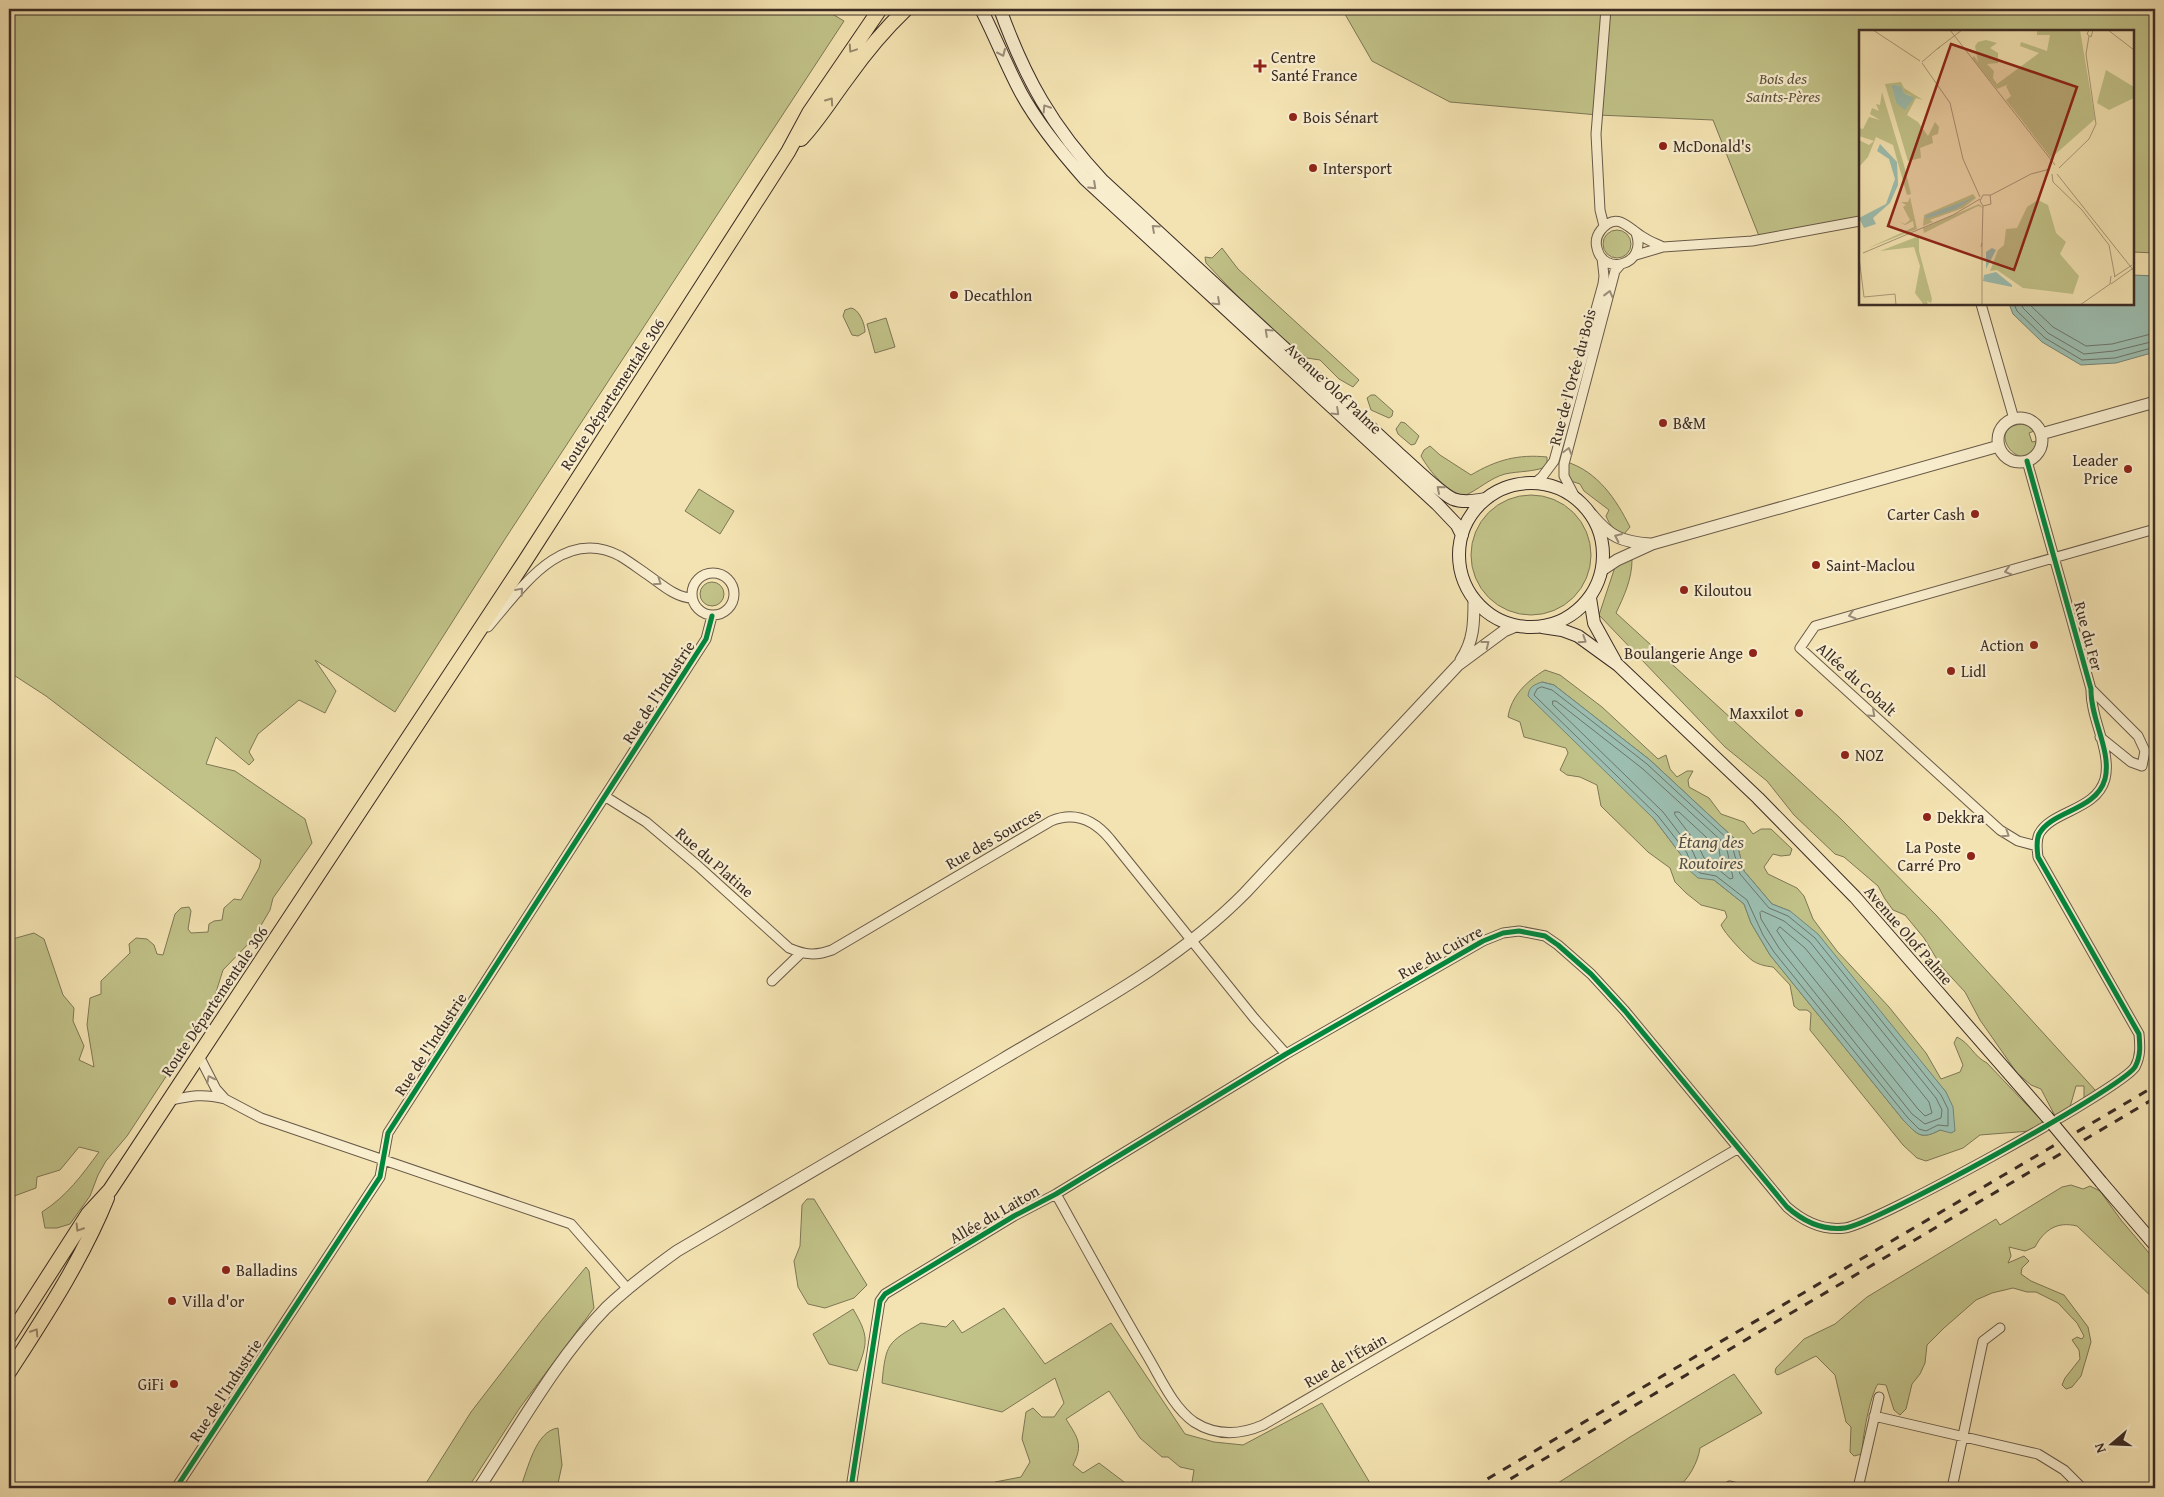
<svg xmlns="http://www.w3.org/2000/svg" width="2164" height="1497" viewBox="0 0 2164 1497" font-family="'Gentium Book Plus',serif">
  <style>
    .green { fill: #c1c288; stroke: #7e7756; fill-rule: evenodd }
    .water { fill: #9cbeb0; stroke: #758478 }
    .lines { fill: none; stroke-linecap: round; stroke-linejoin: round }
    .shore { stroke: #6c756a; stroke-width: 1 }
    .minor-casing { stroke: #695a48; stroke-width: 11 }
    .tertiary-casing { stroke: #695a48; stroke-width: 13 }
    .secondary-casing { stroke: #3b2c25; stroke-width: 14 }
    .primary-casing { stroke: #3b2c25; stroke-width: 16 }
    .minor { stroke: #f8edcd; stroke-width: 9 }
    .tertiary { stroke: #f8edcd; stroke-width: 11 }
    .secondary { stroke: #f8edcd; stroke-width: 12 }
    .primary { stroke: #f4e3b2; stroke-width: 14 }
    .rail { stroke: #3b2c25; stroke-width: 3; stroke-dasharray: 9 9; stroke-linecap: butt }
    .secondary-bridge-casing { stroke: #3b2c25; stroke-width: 14; stroke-linecap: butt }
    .secondary-bridge { stroke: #f8edcd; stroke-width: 12 }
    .cycleway-casing { stroke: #f8edcd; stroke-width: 8 }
    .cycleway { stroke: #00873e; stroke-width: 5 }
    .oneway { stroke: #98886c }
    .oneway2 { stroke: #9a8c79 }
    .poi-dot { fill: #8f2418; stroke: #f8edcd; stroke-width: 2 }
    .labels { text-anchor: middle; stroke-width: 4.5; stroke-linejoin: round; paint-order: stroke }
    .poi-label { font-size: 16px; fill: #3b2c25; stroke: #f8edcd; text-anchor: start }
    .park-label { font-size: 16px; font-style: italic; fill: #5c523e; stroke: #f8edcd }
    .street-label { font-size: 16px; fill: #3b2c25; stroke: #f8edcd }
    .water-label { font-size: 18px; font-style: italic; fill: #535048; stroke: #f8edcd }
    .inset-road { fill: none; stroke: #aa9a7a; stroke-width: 1 }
    .view { fill: #8f2418; fill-opacity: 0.15; stroke: #8f2418; stroke-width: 2.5 }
    .inset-edge { fill: none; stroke: #3b2c25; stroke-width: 2.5 }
  </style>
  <rect width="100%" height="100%" fill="#f4e3b2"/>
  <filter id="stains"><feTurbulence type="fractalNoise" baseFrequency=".004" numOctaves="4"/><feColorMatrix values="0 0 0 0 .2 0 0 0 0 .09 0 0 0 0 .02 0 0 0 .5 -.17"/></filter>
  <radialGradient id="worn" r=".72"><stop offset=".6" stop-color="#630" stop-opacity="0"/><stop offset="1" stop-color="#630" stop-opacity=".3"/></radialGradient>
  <path class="green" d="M9 9H824L844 21 505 539 395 712 315 660 336 691 325 713 299 700 258 734 249 752 254 760 249 765 216 737 206 764 235 771 305 819 312 843 273 898 270 910 253 939 223 970 211 1008 127 1136 106 1161 98 1175 90 1196 70 1224 57 1228H45L42 1212C67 1196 82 1175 99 1152L79 1147 60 1170 37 1177 36 1188 9 1198V940L34 933 44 939 63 995 74 1008 73 1021 84 1046 79 1060 94 1067 87 1025 90 998 101 994V981L130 953 129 944 136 938 147 939 154 945 157 954 163 955 175 914 181 908 189 907 191 911 188 929 191 933 208 932 209 924 214 921 222 920 224 908 234 899 241 900 259 868 261 860 46 696 9 672Z
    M1342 9H2155V253L2133 252V31H1860V218L1759 236 1713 120 1598 115 1450 102 1372 61Z
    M1603 244a14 14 0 1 1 28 0a14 14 0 1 1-28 0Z
    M1222 248 1238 269 1359 380 1353 387 1339 379 1320 360 1307 358 1259 319 1206 263 1205 257 1212 258Z
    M851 308C859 309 865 324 865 332L858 336 852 335 843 316 845 310Z
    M886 318 895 347 875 353 867 324Z
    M1371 395H1375L1393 411 1392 416 1389 418 1371 410 1367 398Z
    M1401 422 1405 423 1419 436 1415 444 1411 445 1398 434 1396 429Z
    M2022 424 2027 425 2034 431 2029 433 2032 442 2037 441C2028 483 1980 428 2022 424Z
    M1430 446 1440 455 1471 475C1496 460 1518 454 1547 457V466C1537 472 1518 471 1505 474 1490 478 1478 490 1464 496 1446 491 1430 472 1421 456L1424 450Z
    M1567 462C1598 472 1616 499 1630 527L1624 534C1614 530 1610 526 1606 516L1609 510 1584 491 1580 484 1565 479Z
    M699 489 734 511 720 534 685 511Z
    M1471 555a60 60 0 1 1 120 0a60 60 0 1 1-120 0Z
    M1628 558 1632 560C1632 579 1624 596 1616 613L1840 818 1936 915 2096 1091 2084 1098V1086H2076L2070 1107 2055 1116 2041 1089 2031 1085 2017 1073 1980 1020 1965 992 1941 966 1924 938 1905 915 1893 910 1885 899 1878 886 1844 857 1835 854 1794 815 1767 781 1725 747 1599 615 1616 564Z
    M700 594a12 12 0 1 1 24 0a12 12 0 1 1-24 0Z
    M1545 670 1560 675 1602 707 1658 759 1666 755 1670 769 1677 777 1687 771H1693L1688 780 1689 787 1709 798 1721 814 1744 822 1753 834 1761 829H1771L1792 849 1790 855 1781 856 1773 854 1764 867 1768 874 1797 888 1804 896 1813 919 1837 951 1889 1007 1926 1053 1941 1079 1960 1072 1963 1065 1954 1043 1957 1037C1971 1044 1973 1056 1987 1063L2044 1123 2030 1131 1980 1135 1963 1148 1926 1161 1917 1158 1903 1145 1810 1030 1811 1013 1807 1010H1799L1794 1006 1790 985 1773 967C1765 966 1760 965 1753 961 1745 955 1725 934 1721 925L1727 917 1725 911 1701 905 1686 893 1675 882 1670 868 1648 852 1601 806 1597 785 1580 777 1567 775 1560 770 1568 753 1566 748 1524 737 1520 722 1508 717C1511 696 1527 681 1545 670ZM1542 682 1554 685 1650 760 1736 840 1744 871 1772 904 1790 911 1946 1092 1951 1132 1940 1130C1921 1140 1918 1135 1904 1121L1770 955 1751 923 1744 904 1714 880 1688 869 1682 856 1654 819Z
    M2071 1185 2083 1189 2090 1186 2100 1191 2121 1220 2155 1260V1305L2154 1299 2077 1226C2057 1221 2044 1230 2035 1247L2025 1251 2009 1247 2011 1256 2008 1263 2024 1256 2029 1261 2022 1268 2021 1274 2031 1281 2064 1295 2088 1327 2091 1342 2081 1376 2072 1387 2066 1389 2062 1385 2065 1378 2080 1359 2079 1350 2072 1340 2077 1337 2082 1339 2084 1336 2077 1323 2058 1303 2036 1292H2027L2013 1288 1992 1293 1976 1300 1944 1328 1927 1345 1925 1363 1920 1374 1912 1384 1906 1409 1900 1415 1894 1410 1886 1385 1878 1384C1870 1395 1862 1439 1862 1454L1854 1456 1850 1452 1851 1427 1846 1422 1835 1375 1816 1356 1780 1374 1777 1375 1775 1372 1776 1368 1804 1339 1835 1324 1867 1297 1996 1219 2000 1225 2062 1187Z
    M807 1199H814L867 1285 854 1298 825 1308 808 1304 798 1287 794 1261 800 1246 802 1205Z
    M586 1267 589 1271 594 1308 519 1409 468 1488H423L471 1412 541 1321Z
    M1004 1308 1045 1364 1111 1323 1185 1434 1214 1442 1243 1445 1322 1403 1373 1488H1184L1192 1482 1194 1470 1180 1467 1168 1457H1162L1140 1438 1109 1391 1066 1419C1077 1437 1084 1444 1073 1465L1083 1473 1099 1463 1132 1488H990L995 1482 1021 1477 1030 1462 1022 1439 1026 1412 1033 1408 1042 1417H1054L1064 1403 1055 1378 1002 1412 882 1383C886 1343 887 1343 921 1323L946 1327 953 1320 962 1333Z
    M853 1309C869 1336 868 1342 857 1371L829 1364 813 1334Z
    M1734 1374 1762 1413 1700 1448C1698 1462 1689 1479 1677 1488H1550L1630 1437Z
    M558 1428 562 1465 557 1488H520C528 1470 535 1431 558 1428Z"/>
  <path class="water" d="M2133 275 2155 276V352L2116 363 2081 365 2042 342 2013 314 2009 304H2133Z
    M1542 682 1554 685 1650 760 1736 840 1744 871 1772 904 1790 911 1818 934 1946 1092 1953 1107 1955 1131 1951 1133 1940 1130C1921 1140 1918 1135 1904 1121L1770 955 1751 923 1744 904 1714 880 1698 878 1688 869 1682 856 1654 819 1528 696C1529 687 1533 685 1542 682Z"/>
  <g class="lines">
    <path class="shore" d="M2014 304 2017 311 2045 338 2082 360 2115 358 2155 347
      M2021 304 2023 308 2048 333 2084 354 2114 351 2155 341
      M2029 304 2053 327 2086 346 2112 344 2155 333
      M1542 687 1552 690 1647 764 1731 842 1740 874 1769 908 1788 916 1815 938 1941 1095 1948 1109V1126L1938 1125 1926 1131 1919 1129 1908 1118 1774 952 1763 935 1747 900 1716 876 1700 873 1692 867 1687 853 1658 816 1534 695 1537 689Z
      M1553 701H1556L1643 769 1726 845 1733 878 1730 879 1719 870 1703 868 1698 863 1692 850 1663 812 1553 705Z
      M1675 812H1679L1719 849 1721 862 1707 860 1704 858 1698 845 1675 815Z
      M1762 911 1784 921 1810 942 1936 1098 1942 1110 1941 1118 1925 1124 1912 1114 1779 948 1761 919 1760 913Z
      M1780 927 1805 948 1929 1102 1932 1113 1925 1116 1918 1109 1786 944 1777 931Z"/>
    <defs>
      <path id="minor" d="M1604 226 1600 210 1596 134 1606 9
        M1636 233C1648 265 1603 277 1597 248 1595 241 1597 235 1601 230 1617 210 1629 229 1643 237 1649 241 1657 244 1663 247
        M1636 255 1663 247 1752 241 1860 221
        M1981 304 2014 419
        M1536 482 1542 477 1554 461 1603 284 1604 276 1602 258
        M1575 497 1564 476V464L1615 271 1621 264
        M692 594a21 21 0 1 1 42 0a21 21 0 1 1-42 0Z
        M488 627C520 590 562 525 620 556 630 562 639 569 648 575 661 584 676 598 692 598
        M2091 689 2138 736 2145 751 2142 766 2131 762 2100 737
        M606 797 646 822 697 865 789 948C805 955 816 956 832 950L1051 821C1075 811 1094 820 1110 839L1254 1018 1286 1054
        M2037 846 2018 841 2000 830 1800 648 1815 626 2155 529
        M772 981 801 953
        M225 1099 261 1118 571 1224 627 1288
        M167 1101C190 1096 202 1093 225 1099L216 1089 199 1056
        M1056 1194C1086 1248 1116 1303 1148 1357 1161 1379 1173 1407 1194 1422 1216 1436 1240 1435 1263 1425L1737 1149
        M1874 1416 2038 1454 2064 1470 2082 1488
        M176 1488 380 1177 388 1133 706 639 712 616
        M851 1488 880 1301 885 1294 1014 1216 1056 1194 1286 1054 1483 941 1503 933 1519 931 1545 936 1558 945 1591 974 1625 1011 1787 1207C1803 1221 1822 1231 1845 1228 1875 1224 2121 1089 2135 1067 2141 1056 2140 1045 2139 1034L2038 857C2037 850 2036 841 2039 834 2052 810 2096 811 2105 779 2112 751 2090 718 2091 689L2027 461
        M1729 1488 1730 1486 1738 1488
        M1858 1488 1879 1397
        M1952 1488 1983 1341 2000 1328"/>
      <path id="tertiary" d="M1998 440a22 22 0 1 1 44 0a22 22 0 1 1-44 0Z
        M2041 434 2155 402
        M1592 515C1610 537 1622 542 1650 544
        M1602 570 1617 560 1652 544 1999 446
        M1461 660C1474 641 1474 622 1474 600
        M479 1488C518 1429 557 1358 606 1308 628 1287 652 1269 677 1251 785 1187 894 1123 1003 1059 1087 1009 1175 964 1245 893L1458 665 1504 631 1516 626"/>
      <path id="secondary" d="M981 9C995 36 1006 65 1021 93 1038 124 1061 152 1085 179L1437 504 1457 525 1462 535
        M1000 9C1025 78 1052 127 1103 181L1398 453C1411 464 1440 493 1453 499 1463 503 1475 501 1485 499
        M1459 555a72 72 0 1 1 144 0a72 72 0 1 1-144 0Z
        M1590 598 1594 623 1615 661
        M1542 627 1562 630 1578 636 1618 665 1758 798 1855 897 2047 1117
        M2101 1182 2155 1245"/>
      <path id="primary" d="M801 139C819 120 832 98 848 77 865 53 884 30 906 9
        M9 1337 88 1214 110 1190 525 561 788 152 809 113 880 9
        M9 1372C45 1316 82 1260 107 1198"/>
    </defs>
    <use href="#minor" class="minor-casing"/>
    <use href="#tertiary" class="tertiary-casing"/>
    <use href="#secondary" class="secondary-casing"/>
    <use href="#primary" class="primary-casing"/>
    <use href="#minor" class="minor"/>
    <use href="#tertiary" class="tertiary"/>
    <use href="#secondary" class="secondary"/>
    <use href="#primary" class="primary"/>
    <path class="rail" d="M1472 1488 2155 1086
      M1495 1488 2155 1098"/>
    <defs>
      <path id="secondary-bridge" d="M2047 1117 2101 1182"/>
    </defs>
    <use href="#secondary-bridge" class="secondary-bridge-casing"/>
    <use href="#secondary-bridge" class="secondary-bridge"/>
    <defs>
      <path id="cycleway" d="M176 1488 380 1177 388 1133 706 639 712 616
        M851 1488 880 1301 885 1294 1014 1216 1056 1194 1286 1054 1483 941 1503 933 1519 931 1545 936 1558 945 1591 974 1625 1011 1787 1207C1803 1221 1822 1231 1845 1228 1875 1224 2121 1089 2135 1067 2141 1056 2140 1045 2139 1034L2038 857C2037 850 2036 841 2039 834 2052 810 2096 811 2105 779 2112 751 2090 718 2091 689L2027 461"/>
    </defs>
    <use href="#cycleway" class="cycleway-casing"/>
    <use href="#cycleway" class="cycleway"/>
  </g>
  <defs><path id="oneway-chevron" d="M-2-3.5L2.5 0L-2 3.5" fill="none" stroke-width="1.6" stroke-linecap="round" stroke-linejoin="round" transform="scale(1.25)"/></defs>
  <g class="oneway">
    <use href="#oneway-chevron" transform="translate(852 49) rotate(124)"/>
    <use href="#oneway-chevron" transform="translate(830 101) rotate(-55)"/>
    <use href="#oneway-chevron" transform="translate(79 1228) rotate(122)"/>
    <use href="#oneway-chevron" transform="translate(35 1332) rotate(-57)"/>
  </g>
  <g class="oneway2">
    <use href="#oneway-chevron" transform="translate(1002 53) rotate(66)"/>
    <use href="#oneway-chevron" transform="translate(1046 108) rotate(-123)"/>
    <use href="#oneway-chevron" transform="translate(1093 186) rotate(43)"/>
    <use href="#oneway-chevron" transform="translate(1155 228) rotate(-138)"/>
    <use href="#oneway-chevron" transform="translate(1609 294) rotate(-76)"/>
    <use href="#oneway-chevron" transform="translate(1217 302) rotate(43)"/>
    <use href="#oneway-chevron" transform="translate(1268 332) rotate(-137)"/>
    <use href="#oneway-chevron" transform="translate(1336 412) rotate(43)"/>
    <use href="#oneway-chevron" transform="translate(1568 451) rotate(-74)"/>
    <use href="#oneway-chevron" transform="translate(1440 489) rotate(-139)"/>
    <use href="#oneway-chevron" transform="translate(1618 537) rotate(-155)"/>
    <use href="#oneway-chevron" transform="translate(2008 571) rotate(164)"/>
    <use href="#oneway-chevron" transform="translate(658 582) rotate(34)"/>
    <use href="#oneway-chevron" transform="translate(520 591) rotate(-49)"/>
    <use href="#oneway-chevron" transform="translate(1852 615) rotate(164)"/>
    <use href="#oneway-chevron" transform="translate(1583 640) rotate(33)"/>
    <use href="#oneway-chevron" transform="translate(1486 644) rotate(-38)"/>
    <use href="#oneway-chevron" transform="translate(1872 714) rotate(42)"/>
    <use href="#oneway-chevron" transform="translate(2006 834) rotate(33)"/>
    <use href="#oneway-chevron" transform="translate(210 1079) rotate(-117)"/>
  </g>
  <g class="poi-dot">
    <path d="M1257.5 58.5h5v5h5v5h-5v5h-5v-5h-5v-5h5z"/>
    <circle cx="1293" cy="117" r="5"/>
    <circle cx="1663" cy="146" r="5"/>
    <circle cx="1313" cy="168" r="5"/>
    <circle cx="954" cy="295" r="5"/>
    <circle cx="1663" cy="423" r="5"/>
    <circle cx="2128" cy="469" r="5"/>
    <circle cx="1975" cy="514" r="5"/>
    <circle cx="1816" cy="565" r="5"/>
    <circle cx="1684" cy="590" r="5"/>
    <circle cx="2034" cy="645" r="5"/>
    <circle cx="1753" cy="653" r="5"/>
    <circle cx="1951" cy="671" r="5"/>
    <circle cx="1799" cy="713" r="5"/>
    <circle cx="1845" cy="755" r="5"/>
    <circle cx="1927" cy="817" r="5"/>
    <circle cx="1971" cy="856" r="5"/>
    <circle cx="226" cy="1270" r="5"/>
    <circle cx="172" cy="1301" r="5"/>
    <circle cx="174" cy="1384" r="5"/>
  </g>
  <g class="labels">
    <g class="poi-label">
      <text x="1271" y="63">Centre<tspan x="1271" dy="18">Santé France</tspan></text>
      <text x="1303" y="123">Bois Sénart</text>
      <text x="1673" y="152">McDonald's</text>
      <text x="1323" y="174">Intersport</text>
      <text x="964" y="301">Decathlon</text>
      <text x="1673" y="429">B&amp;M</text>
      <text x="2118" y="466" text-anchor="end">Leader<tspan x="2118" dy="18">Price</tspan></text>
      <text x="1965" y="520" text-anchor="end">Carter Cash</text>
      <text x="1826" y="571">Saint-Maclou</text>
      <text x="1694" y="596">Kiloutou</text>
      <text x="2024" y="651" text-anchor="end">Action</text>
      <text x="1743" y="659" text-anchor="end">Boulangerie Ange</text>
      <text x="1961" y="677">Lidl</text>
      <text x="1789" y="719" text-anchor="end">Maxxilot</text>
      <text x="1855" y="761">NOZ</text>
      <text x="1937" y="823">Dekkra</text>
      <text x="1961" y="853" text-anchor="end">La Poste<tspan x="1961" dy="18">Carré Pro</tspan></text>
      <text x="236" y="1276">Balladins</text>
      <text x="182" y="1307">Villa d'or</text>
      <text x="164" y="1390" text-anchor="end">GiFi</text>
    </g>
    <g class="park-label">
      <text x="1783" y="84">Bois des<tspan x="1783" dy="18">Saints-Pères</tspan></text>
    </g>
    <g class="street-label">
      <text transform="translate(1572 377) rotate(-75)" y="6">Rue de l'Orée du Bois</text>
      <text transform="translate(1334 388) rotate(43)" y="6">Avenue Olof Palme</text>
      <text transform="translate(612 394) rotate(-57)" y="6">Route Départementale 306</text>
      <text transform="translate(2089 636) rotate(75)" y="6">Rue du Fer</text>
      <text transform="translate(1857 679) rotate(42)" y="6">Allée du Cobalt</text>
      <text transform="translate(658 692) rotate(-57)" y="6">Rue de l'Industrie</text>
      <text transform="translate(993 838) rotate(-30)" y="6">Rue des Sources</text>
      <text transform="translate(715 862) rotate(41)" y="6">Rue du Platine</text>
      <text transform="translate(1909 935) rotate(49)" y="6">Avenue Olof Palme</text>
      <text transform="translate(1440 952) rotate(-29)" y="6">Rue du Cuivre</text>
      <text transform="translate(214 1001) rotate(-56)" y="6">Route Départementale 306</text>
      <text transform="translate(430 1044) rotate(-57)" y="6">Rue de l'Industrie</text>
      <text transform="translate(994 1214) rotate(-30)" y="6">Allée du Laiton</text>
      <text transform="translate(1345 1360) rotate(-30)" y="6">Rue de l'Étain</text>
      <text transform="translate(225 1390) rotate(-57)" y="6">Rue de l'Industrie</text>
    </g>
    <g class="water-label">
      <text x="1711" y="848">Étang des<tspan x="1711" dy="21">Routoires</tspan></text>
    </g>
  </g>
  <g transform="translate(1859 30)">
    <rect width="275" height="275" fill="#f4e3b2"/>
    <path d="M178 0H221L236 89 192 128 147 70 152 66 147 56 150 54 138 59 113 28 115 26 119 32 116 16 119 12 127 10 138 13 131 18 139 23V33L128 34 135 41 134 48 138 54 180 23 161 16 162 12 188 21 191 5H178ZM247 40 275 57V68L250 80 238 73ZM42 52 45 58 64 70 57 68 48 85 59 92 69 106 76 92 80 97 79 104 73 106 74 113 61 118 62 128 49 131 26 54ZM32 54 42 56 45 63 52 66 48 78 37 73ZM23 62 45 135 52 164 48 165 34 115 17 107 9 127 0 137V110L10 115 15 111 0 106V98L4 99 10 87 21 90 11 84 13 78 20 81 17 74 21 75ZM114 164 117 168 104 178 71 190 74 192 64 196 65 185ZM51 167 58 199 7 219 55 197 54 191 46 195 41 192 46 194 51 190 44 177 47 175 42 172H49ZM179 170 189 175 197 203 207 212 201 224 220 246 214 264 164 258 138 240 131 241 139 220 145 215 147 199 158 198 168 177ZM120 174 124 178 119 176 65 203 64 198ZM60 206V221L73 269 72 273 68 271 69 275H65L56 263 61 236 55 217 21 221Z" fill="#c1c288" fill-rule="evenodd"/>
    <path d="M32 54 42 56 45 63 55 68 46 80 37 73ZM21 114 38 132 39 155 31 173 14 188 17 194 5 198 0 188 27 174 36 149 30 129 18 121ZM116 167 97 179 66 189 68 185ZM133 218 137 220 127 239V222ZM137 242 153 255V257L124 251 125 245Z" fill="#9cbeb0"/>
    <path class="inset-road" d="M14 0 61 31M91 0 196 135M230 0 228 4 232 7 234 0M249 0 275 20M81 17 78 19 103 0M63 32 78 19M63 33 91 73 104 129 121 167M200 138 230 109 237 94 227 24 230 6M193 144 194 152 223 180 250 215 256 247M198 144 275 241M131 165 132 174 124 176 121 171 124 165H132L172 144 191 139M123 213 124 176M122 217 123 213V275M4 223 94 185 121 169M0 227 5 267 36 264 37 275M255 247 273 235M252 254 273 239M221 275 251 254 252 246"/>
    <path class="view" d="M92 14 218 57 155 240 29 196Z"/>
    <rect width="275" height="275" class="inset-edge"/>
  </g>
  <rect width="2164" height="1497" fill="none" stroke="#f4e3b2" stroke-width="30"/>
  <rect x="10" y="10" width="2144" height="1477" fill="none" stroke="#3b2c25" stroke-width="2.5"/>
  <rect x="15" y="15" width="2134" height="1467" fill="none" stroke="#3b2c25"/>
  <g transform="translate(2112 1444) rotate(251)" stroke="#f8edcd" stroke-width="4" paint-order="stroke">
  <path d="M0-4L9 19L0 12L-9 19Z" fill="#3b2c25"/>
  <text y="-8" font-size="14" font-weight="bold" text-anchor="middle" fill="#3b2c25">N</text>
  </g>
  <rect width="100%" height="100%" filter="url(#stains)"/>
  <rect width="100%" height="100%" fill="url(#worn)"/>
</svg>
